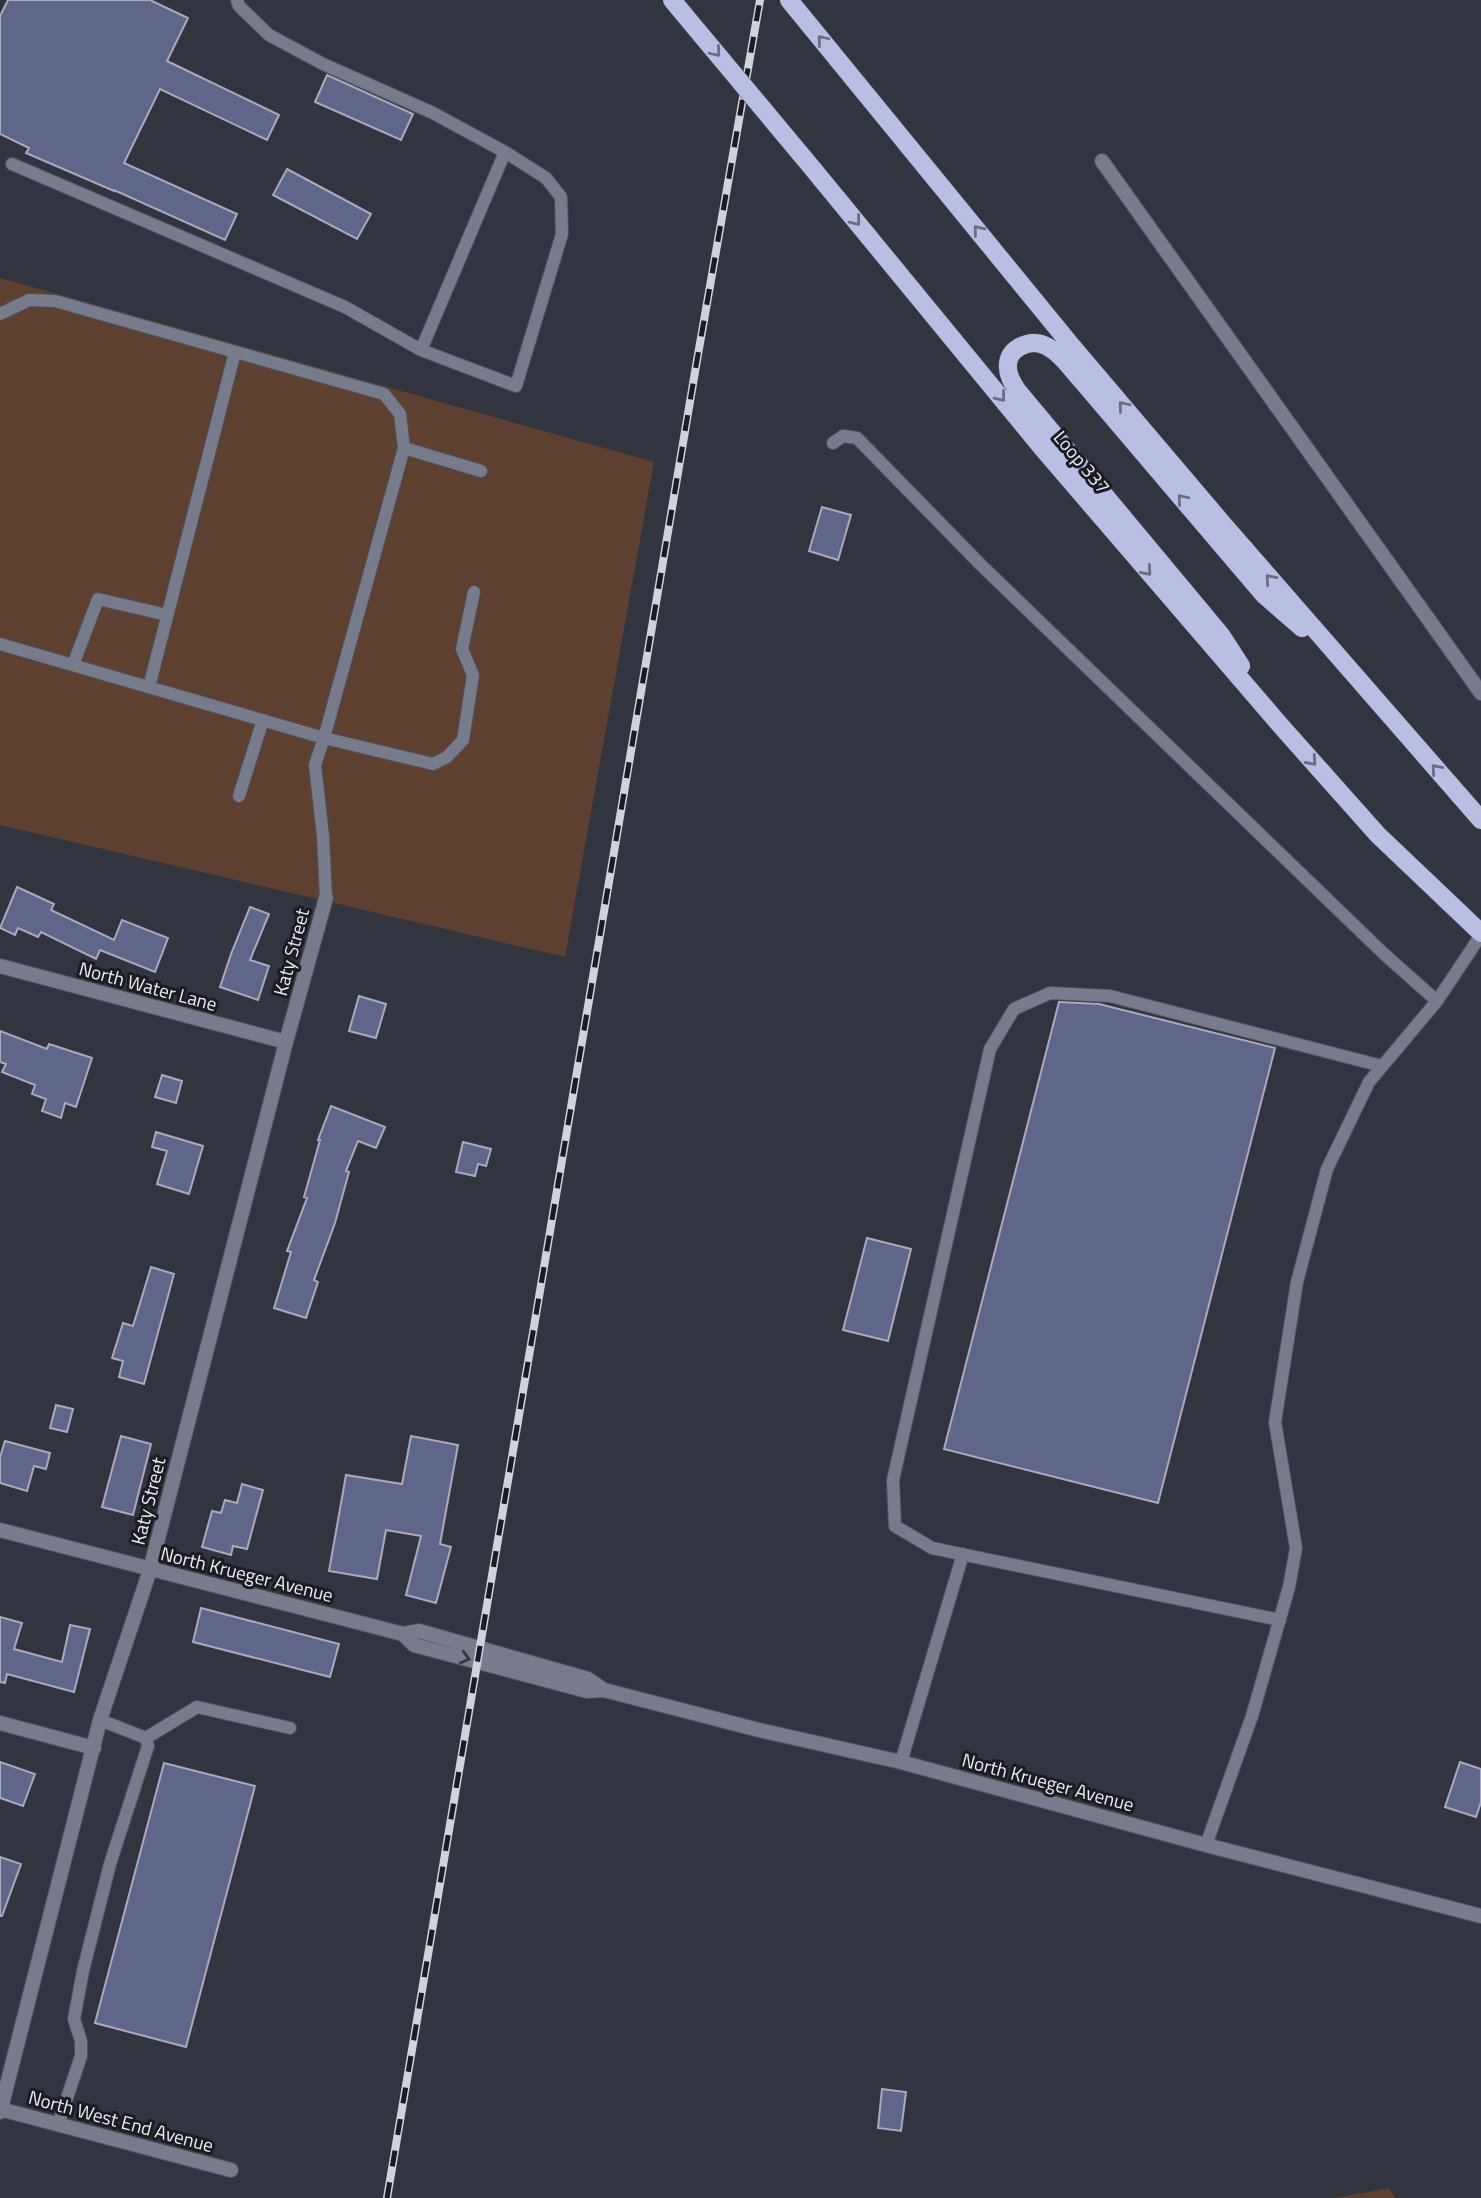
<svg xmlns="http://www.w3.org/2000/svg" width="1481" height="2198" viewBox="0 0 1481 2198" font-family="'Titillium Web',sans-serif">
  <style>
    .green { fill: #5d402f }
    .building { fill: #60668a; stroke: #a9abb9; stroke-width: 2 }
    .lines { fill: none; stroke-linecap: round; stroke-linejoin: round }
    .lane-casing { stroke: #50525d; stroke-width: 14 }
    .street-casing { stroke: #50525d; stroke-width: 16 }
    .primary-casing { stroke: #50525d; stroke-width: 19 }
    .lane { stroke: #777b8c; stroke-width: 12 }
    .street { stroke: #777b8c; stroke-width: 14 }
    .primary { stroke: #b8bfe2; stroke-width: 18 }
    .rail-casing { stroke: #d1d3da; stroke-width: 8 }
    .rail { stroke: #1b1c22; stroke-width: 5; stroke-dasharray: 16; stroke-linecap: butt }
    .primary-bridge-casing { stroke: #50525d; stroke-width: 19; stroke-linecap: butt }
    .primary-bridge { stroke: #b8bfe2; stroke-width: 18 }
    .oneway { stroke: #6a6e82 }
    .oneway2 { stroke: #373842 }
    .labels { text-anchor: middle; stroke-width: 6; stroke-linejoin: round; paint-order: stroke }
    .street-label { font-size: 19px; fill: #ebedf4; stroke: #1b1c22 }
  </style>
  <rect width="100%" height="100%" fill="#323440"/>
  <path class="green" d="M0 278 654 462 565 957 0 825Z
    M1389 2188 1396 2198H1335Z"/>
  <path class="building" d="M8 0H150L188 18 167 61 279 115 267 140 160 89 124 163 237 214 225 240 114 190V191L26 153 29 148 0 134V16Z
    M327 75 413 114 401 140 315 102Z
    M287 169 371 214 357 239 273 195Z
    M822 507 851 515 838 560 809 551Z
    M17 887 54 904 51 910 114 940 122 920 168 938 155 972 100 950 96 959 41 932 38 937 18 928 15 935 0 928Z
    M250 907 269 914 250 960 269 966 258 1000 220 987 231 954Z
    M359 996 386 1004 376 1038 349 1031Z
    M1059 1002 1099 1004 1275 1048 1158 1503 944 1449Z
    M0 1031 47 1049 49 1044 92 1058 76 1107 65 1103 61 1118 42 1111 46 1099 32 1094 35 1085 2 1072 6 1064 0 1062Z
    M162 1075 182 1081 176 1103 155 1097Z
    M331 1106 385 1127 376 1148 358 1141 346 1171 349 1172 335 1223 314 1280 318 1282 306 1318 274 1308 291 1252 287 1251 307 1198 304 1197 320 1140H318Z
    M156 1132 203 1146 189 1194 157 1184 167 1151 152 1147Z
    M463 1142 491 1149 486 1166 478 1164 475 1176 456 1172Z
    M867 1238 911 1249 888 1341 843 1330Z
    M151 1267 174 1274 144 1384 119 1377 123 1361 112 1358 123 1323 133 1326Z
    M56 1405 73 1409 67 1432 50 1428Z
    M121 1436 151 1444 133 1515 102 1507Z
    M411 1436 458 1445 440 1544 451 1547 436 1603 406 1595 421 1536 386 1530 377 1579 329 1571 346 1475 402 1484Z
    M5 1441 50 1453 46 1469 34 1466 27 1491 0 1483V1457Z
    M242 1484 263 1490 247 1549 233 1546 231 1555 202 1547 212 1511 221 1513 225 1500 237 1503Z
    M201 1608 339 1644 330 1677 193 1642Z
    M0 1617 22 1623 14 1649 62 1662 70 1625 90 1629 74 1692 7 1674 5 1683 0 1682Z
    M0 1762 35 1774 23 1806 0 1798Z
    M1460 1762 1481 1769V1802L1476 1817 1445 1807Z
    M164 1763 255 1786 186 2047 95 2023Z
    M0 1857 21 1864 2 1916H0Z
    M882 2089 906 2092 901 2131 878 2128Z"/>
  <g class="lines">
    <defs>
      <path id="lane" d="M12 164 345 307 421 350 516 386 562 234 561 197 546 178 505 152 433 113 323 64 269 35 239 6 237 0
        M0 314 29 300 55 301 384 394 400 414 404 448 324 738 0 644
        M421 350 505 152
        M833 443 843 436 857 438 981 565 1383 953 1437 1001
        M404 448 481 471
        M73 665 98 599 167 615
        M149 687 235 352
        M239 796 263 720
        M326 898 323 836 315 765 324 738 433 764 447 757 463 740 473 675 462 649 474 592
        M1280 1620 932 1548 895 1526 893 1480 990 1049 1014 1009 1050 993 1110 996 1382 1066
        M146 1738 197 1707 290 1728
        M901 1762 963 1554
        M1206 1845 1252 1716 1289 1587 1296 1548 1275 1422 1297 1282 1327 1169 1369 1082 1437 1001 1481 935
        M58 2125 81 2056V2041L74 2019 83 1971 110 1864 148 1746 146 1738 100 1720"/>
      <path id="street" d="M1102 161 1481 693
        M0 966 286 1042
        M0 1530 403 1634 419 1631 588 1679 604 1690
        M403 1634 414 1645 587 1691 604 1690 759 1730 901 1762 1206 1845 1481 1916
        M0 1723 94 1748
        M0 2109 231 2170
        M0 2112 100 1720 150 1570 286 1042 326 898"/>
      <path id="primary" d="M789 0 1071 345 1223 524 1481 820
        M813 169 1043 449 1281 726 1378 835 1481 933
        M1241 666 1221 635 1017 390C1012 382 1007 374 1008 364 1009 349 1027 340 1041 344 1058 349 1071 369 1082 381L1264 595 1302 628"/>
    </defs>
    <use href="#lane" class="lane-casing"/>
    <use href="#street" class="street-casing"/>
    <use href="#primary" class="primary-casing"/>
    <use href="#lane" class="lane"/>
    <use href="#street" class="street"/>
    <use href="#primary" class="primary"/>
    <defs>
      <path id="rail" d="M387 2198 696 366 760 0"/>
    </defs>
    <use href="#rail" class="rail-casing"/>
    <use href="#rail" class="rail"/>
    <defs>
      <path id="primary-bridge" d="M672 0 813 169"/>
    </defs>
    <use href="#primary-bridge" class="primary-bridge-casing"/>
    <use href="#primary-bridge" class="primary-bridge"/>
  </g>
  <defs><path id="oneway-chevron" d="M-2-3.5L2.5 0L-2 3.5" fill="none" stroke-width="1.6" stroke-linecap="round" stroke-linejoin="round" transform="scale(1.75)"/></defs>
  <g class="oneway">
    <use href="#oneway-chevron" transform="translate(822 40) rotate(-130)"/>
    <use href="#oneway-chevron" transform="translate(716 52) rotate(50)"/>
    <use href="#oneway-chevron" transform="translate(856 221) rotate(51)"/>
    <use href="#oneway-chevron" transform="translate(978 230) rotate(-129)"/>
    <use href="#oneway-chevron" transform="translate(1001 397) rotate(51)"/>
    <use href="#oneway-chevron" transform="translate(1123 406) rotate(-130)"/>
    <use href="#oneway-chevron" transform="translate(1182 499) rotate(-130)"/>
    <use href="#oneway-chevron" transform="translate(1147 571) rotate(49)"/>
    <use href="#oneway-chevron" transform="translate(1270 579) rotate(-131)"/>
    <use href="#oneway-chevron" transform="translate(1312 761) rotate(48)"/>
    <use href="#oneway-chevron" transform="translate(1436 769) rotate(-131)"/>
  </g>
  <use class="oneway2" href="#oneway-chevron" transform="translate(465 1658) rotate(15)"/>
  <g class="labels">
    <g class="street-label">
      <text transform="translate(1082 462) rotate(50)" y="7">Loop 337</text>
      <text transform="translate(291 952) rotate(-75)" y="7">Katy Street</text>
      <text transform="translate(148 986) rotate(15)" y="7">North Water Lane</text>
      <text transform="translate(148 1501) rotate(-76)" y="7">Katy Street</text>
      <text transform="translate(247 1574) rotate(14)" y="7">North Krueger Avenue</text>
      <text transform="translate(1048 1782) rotate(15)" y="7">North Krueger Avenue</text>
      <text transform="translate(121 2121) rotate(15)" y="7">North West End Avenue</text>
    </g>
  </g>
</svg>
